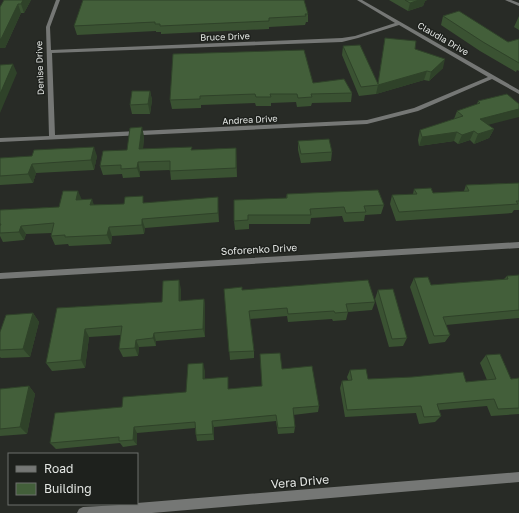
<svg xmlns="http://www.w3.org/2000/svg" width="519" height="513" viewBox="0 0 519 513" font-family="'Golos Text',sans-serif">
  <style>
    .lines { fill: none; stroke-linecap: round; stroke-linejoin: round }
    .street { fill: #757775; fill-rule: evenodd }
    .wall { fill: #3a5232 }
    .shaded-wall { fill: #2f4229 }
    .building { fill: #435f3a; stroke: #2f4229 }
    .labels { text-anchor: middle; stroke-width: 3; stroke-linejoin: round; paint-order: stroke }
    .far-street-label { font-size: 9px; fill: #e4e7e4; stroke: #1e211d }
    .street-label { font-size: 10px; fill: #e4e7e4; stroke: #1e211d }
    .near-street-label { font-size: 12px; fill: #e4e7e4; stroke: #1e211d }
  </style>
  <rect width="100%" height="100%" fill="#282b26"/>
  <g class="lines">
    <path class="street" d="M56 0H60L50 27 51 50 342 38 355 36 395 23 357 0H362L519 90V94L492 79 418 111 367 124 0 142V138L49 136 46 27ZM399 25 488 77 414 108 367 120 55 135 52 53 342 42 358 38Z
      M505 0H511L519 3V6Z
      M519 242V248L0 279V273Z
      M519 472V482L152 513H77L79 509 83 507 137 504V503Z"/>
  </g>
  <path class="wall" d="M31 0 24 13H21L5 48H0V7Z
    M389 0H427L425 1 423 6 408 11Z
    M308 14V22H306L305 25 269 27V29L161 34V32H156V31L77 35 74 26Z
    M443 16 508 42 519 39V71L517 70 516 72 480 51 441 25Z
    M519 16V30L514 27Z
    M385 38 415 49 443 68 429 81 424 80 376 94 359 96 342 55 343 46 378 83Z
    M173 54 313 83 352 93 351 102 312 103 311 106 297 107 296 102 271 103V106H256L255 103 201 105V108L172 109 170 100Z
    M150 91 152 100 150 114H132L130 105Z
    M507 94 488 125 494 129 489 138 474 144 470 140 458 144 454 141 419 146 418 140 420 130 454 119 457 111 477 104 478 101Z
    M144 136 143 149 192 150 236 148 237 177 171 180 170 170 140 171V177L123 178 122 174 103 175 100 166 127 150Z
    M298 141 332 152 331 161 301 163 298 150Z
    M97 156 94 170 36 173 33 183 0 185V158Z
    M519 183V210H514L512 213 396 221 390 204 392 195 413 194 414 189 433 193 464 191 466 185Z
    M287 194 384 205 381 214 365 215 364 221 344 222 342 216 311 218 310 224H249V229L235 230 234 221 286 198Z
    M82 200 94 205 145 203 218 206 219 222 145 228 144 234 112 236 111 244 69 246 68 244 55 245 51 236 52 233 26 234 24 240 3 242 0 236V210L59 207Z
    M519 275V318L446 325 450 335 445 342 429 344 410 287 414 278 431 285 504 279 507 276Z
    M181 289V301L204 299 205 307V337L156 341V346L139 347 138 356 123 357 119 349 121 335 89 337 85 368 52 371 46 363 57 308 162 302Z
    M224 289 242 290 375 302 372 310 348 312 346 320 333 321 332 319 288 322 287 316 250 319 254 351V358L230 360Z
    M378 290 407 338 403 346 389 347 375 299Z
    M33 313 39 322 30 357 1 358 0 357V332Z
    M260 354 282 369 319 406 318 412 293 415 295 427 294 433 278 434 276 421 214 427V440L197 441 196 435 195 428 137 433V445L123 447 120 443 56 449 50 443 122 407 186 392 205 371V379L229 389 262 386Z
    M486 355 511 379 519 378V414L491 416 487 406 439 410 441 416 435 422 419 424 416 413 345 417 340 388 342 381 348 380 347 377 350 370 368 379 466 382 487 380 480 363Z
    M29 386 35 394 27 434 0 436V389Z"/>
  <path class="shaded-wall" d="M23 0H31L24 13 21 4Z
    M419 0H427L425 1 423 6 408 11 410 3Z
    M18 4 21 13 5 48H0V39Z
    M445 59 443 68 429 81 431 72Z
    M13 64 17 73 0 113V94Z
    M427 71 424 80 376 94 378 85Z
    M150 91 152 100 150 114 148 104Z
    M519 109V117L476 128 480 119Z
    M142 127 144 136 142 158 139 149Z
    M494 129 489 138 474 144 478 134Z
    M474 131 470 140 458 144 462 135Z
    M457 132 454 141 419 146 422 137Z
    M94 147 97 156 94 170 91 160Z
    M138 162 140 171V177L137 168Z
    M32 164 36 173 33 183 28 174Z
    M78 191 82 200H76Z
    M92 199 95 208 90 205Z
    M142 219 145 228 144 234 142 225Z
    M21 226 26 234 24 240 19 232Z
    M109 227 112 236 111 244 107 235Z
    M179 280 181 289V309L179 301Z
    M204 299 205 307V337L203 329Z
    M33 313 39 322 30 357 23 349Z
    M85 329 89 337 85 368 81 360Z
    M154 333 156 341V346L153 338Z
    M136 340 139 347 138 356 135 348Z
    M203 363 205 371V386L203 379Z
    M29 386 35 394 27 434 20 427Z
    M212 421 214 427V440L213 434Z
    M134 427 137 433V445L133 440Z"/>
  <path class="building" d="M4 0H23L21 4H18L1 39H0V7Z
    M83 0H304L308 14H305L306 16 269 18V21L160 26V24H155V22L74 26Z
    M405 0H419L410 3Z
    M459 11 508 42 519 39V63L483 42 443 16Z
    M385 38 416 41 415 49 445 59 431 72 427 71 378 85 361 87 343 46 360 45 378 84Z
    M304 50 313 83 344 79 352 93 311 94 312 97 298 98 297 94H270L271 97H256L255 94 200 96V99L170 100 173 54Z
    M13 64 0 94V65Z
    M132 91H150L148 104 130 105Z
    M507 94 519 104V109L480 119 494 129 478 134 474 131 462 135 457 132 422 137 420 130 463 116 457 111 480 103 478 101Z
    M142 127 139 149 192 147 191 150 236 148V168L170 171V161L138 162 137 168 121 169V165L100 166 103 151 127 150 130 128Z
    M329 139 332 152 301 154 298 141Z
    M94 147 91 160 32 164 28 174 0 176V158L32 156 34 150Z
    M519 183V201H516L518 204 399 212 392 195 417 194 414 189 431 188 433 193 469 191 466 185Z
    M378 190 384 205 364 206 366 212 346 213 344 207 310 209 311 215H248V220L234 221V200L287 198V194Z
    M63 191H78L76 200 92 199 90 205 124 204 125 197 143 196V203L218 197V213L142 219V225L109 227 107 235 65 237V235L51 236 54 223 21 226 19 232 0 233V226L1 224H0V210L59 207Z
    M519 275V310L443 317 450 335 434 336 414 278 428 277 431 285 508 279 507 276Z
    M179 280V301L204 299 203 329 154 333 153 338 136 340 135 348 119 349 122 326 85 329 81 360 46 363 57 308 162 302 163 281Z
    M368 280 375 302 346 304 348 312 335 313 334 311 288 314 287 308 249 311 254 351 229 352 224 289 242 287V290Z
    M393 289 407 338 392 339 378 290Z
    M33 313 23 349 0 350V332L6 315Z
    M280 353 282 369 312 366 319 406 293 408 295 427 278 428 276 415 212 421 213 434 196 435 195 422 134 427 133 440 119 441V437L50 443 55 413 122 407 123 397 186 392 188 364 203 363V379L228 377V389L262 386 260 354Z
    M500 354 511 379 519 378V408L498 409 494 399 437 404 441 416 424 417 421 406 347 410 342 381 352 380 350 370 366 369 368 379 412 377 463 372 466 382 496 379 486 355Z
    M29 386 20 427 0 429V389Z"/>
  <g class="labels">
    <g class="far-street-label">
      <text transform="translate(225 37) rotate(-2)" y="3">Bruce Drive</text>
      <text transform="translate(443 39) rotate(30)" y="3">Claudia Drive</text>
      <text transform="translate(40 68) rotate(-92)" y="3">Denise Drive</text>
      <text transform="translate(250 120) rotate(-3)" y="3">Andrea Drive</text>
    </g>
    <g class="street-label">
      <text transform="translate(259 249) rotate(-3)" y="4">Soforenko Drive</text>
    </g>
    <g class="near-street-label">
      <text transform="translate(300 482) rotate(-5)" y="4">Vera Drive</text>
    </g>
  </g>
  <rect x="8" y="453" width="130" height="52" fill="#1e211d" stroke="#6d706d"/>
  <rect x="16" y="466" width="20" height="6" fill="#757775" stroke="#6d706d"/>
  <text x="44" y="473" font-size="12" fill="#e4e7e4">Road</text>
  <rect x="16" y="483" width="20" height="12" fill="#435f3a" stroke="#6d706d"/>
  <text x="44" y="493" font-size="12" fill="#e4e7e4">Building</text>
</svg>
